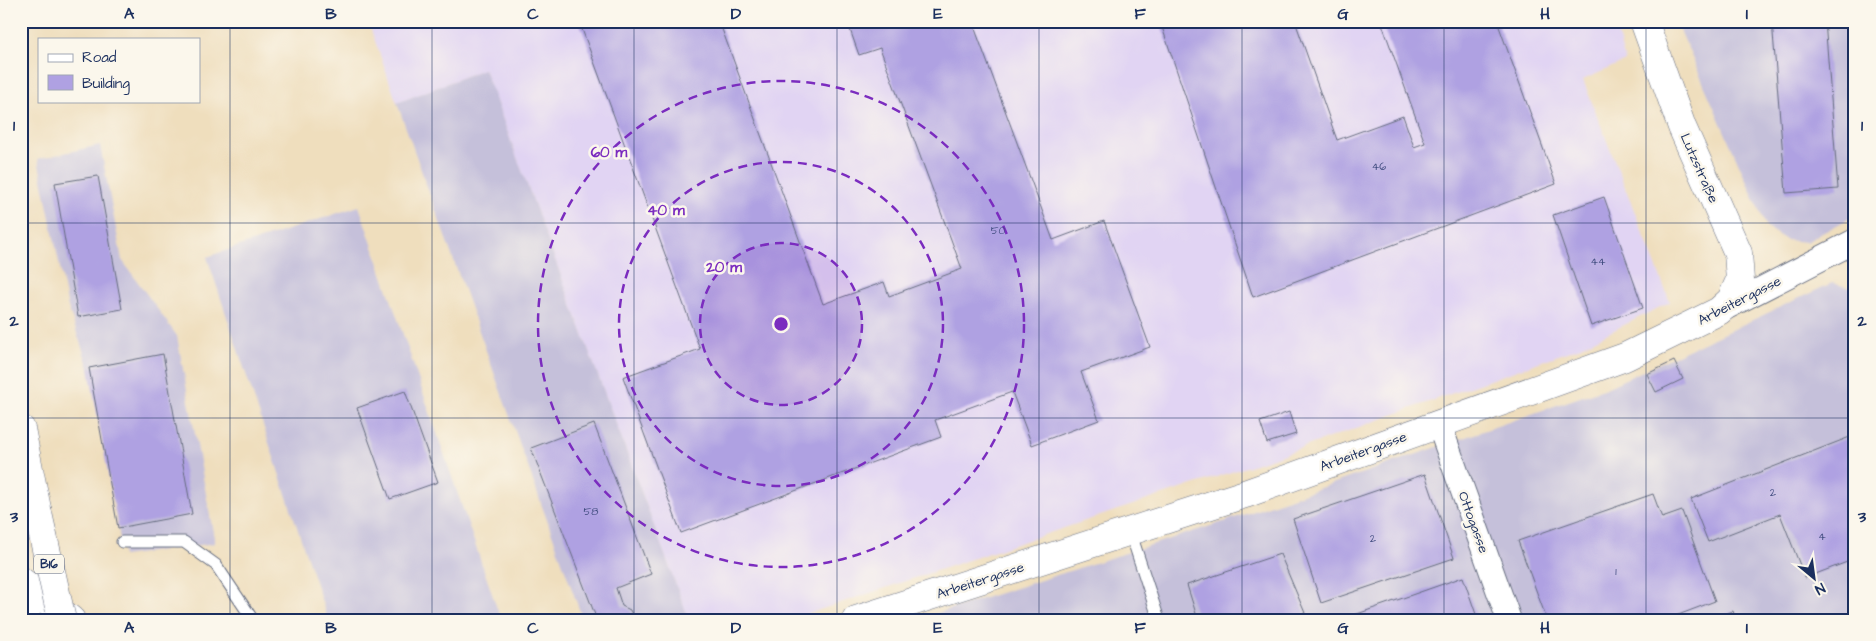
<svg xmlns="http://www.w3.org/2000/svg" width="1876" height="641" viewBox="0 0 1876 641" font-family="'Architects Daughter',sans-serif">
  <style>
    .built { fill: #e1d4f3 }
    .industrial { fill: #c5c0da }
    .building { fill: #afa1e2 }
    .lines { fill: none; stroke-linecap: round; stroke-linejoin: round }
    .lane-casing { stroke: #656c7f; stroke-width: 13 }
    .street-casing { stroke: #656c7f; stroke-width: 26 }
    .secondary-casing { stroke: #656c7f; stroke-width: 29 }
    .primary-casing { stroke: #656c7f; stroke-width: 29 }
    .highway-casing { stroke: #656c7f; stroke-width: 29 }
    .lane { stroke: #fff; stroke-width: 11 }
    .street { stroke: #fff; stroke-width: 24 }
    .secondary { stroke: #fff; stroke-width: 28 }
    .primary { stroke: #fff; stroke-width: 28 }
    .highway { stroke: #fff; stroke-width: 28 }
    .primary-bridge-casing { stroke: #656c7f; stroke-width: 29; stroke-linecap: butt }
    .primary-bridge { stroke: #fff; stroke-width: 28 }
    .grid { fill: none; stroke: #1b2f5e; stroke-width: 1; stroke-opacity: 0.55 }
    .ring { fill: none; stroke: #7b2cbf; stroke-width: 2.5; stroke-dasharray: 9 6 }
    .labels { text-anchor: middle; stroke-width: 5; stroke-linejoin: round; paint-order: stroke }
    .number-label { font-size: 11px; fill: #404c7f }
    .shield { fill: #fbf7ec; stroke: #5e6b89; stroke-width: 1 }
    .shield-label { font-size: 12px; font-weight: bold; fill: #1b2f5e }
    .street-label { font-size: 14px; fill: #1b2f5e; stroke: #fbf7ec }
    .centre { fill: #7b2cbf; stroke: #fbf7ec; stroke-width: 2.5 }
    .ring-label { font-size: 15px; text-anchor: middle; font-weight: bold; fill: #7b2cbf; stroke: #fbf7ec; stroke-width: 5; stroke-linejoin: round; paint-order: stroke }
    .neatline { fill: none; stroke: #1b2f5e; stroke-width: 2 }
    .grid-label { font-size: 16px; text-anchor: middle; font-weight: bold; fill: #1b2f5e }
  </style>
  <rect width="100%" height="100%" fill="#fbf7ec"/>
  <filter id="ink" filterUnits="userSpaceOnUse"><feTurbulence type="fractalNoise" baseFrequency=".02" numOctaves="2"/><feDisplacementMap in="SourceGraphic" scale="10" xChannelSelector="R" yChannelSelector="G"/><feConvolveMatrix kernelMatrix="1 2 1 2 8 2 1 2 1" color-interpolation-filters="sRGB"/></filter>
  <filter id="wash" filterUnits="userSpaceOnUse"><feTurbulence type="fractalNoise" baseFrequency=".0096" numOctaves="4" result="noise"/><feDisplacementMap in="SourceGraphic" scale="20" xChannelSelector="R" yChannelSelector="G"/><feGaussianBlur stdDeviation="1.12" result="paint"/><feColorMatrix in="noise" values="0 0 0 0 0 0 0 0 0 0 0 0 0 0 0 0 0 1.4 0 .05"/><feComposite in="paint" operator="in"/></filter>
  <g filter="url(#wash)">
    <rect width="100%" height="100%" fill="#efdebd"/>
    <path class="built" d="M368 21H1614L1625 61 1583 80 1670 302 1578 348 1276 457 789 620H689L484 69 397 103Z"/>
    <path class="industrial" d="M1676 21H1855V215L1806 242 1786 240 1767 228Z
      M484 69 689 620H583L397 103Z
      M100 145 122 260 177 336 215 543 123 556 89 368 68 307 38 159Z
      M359 206 501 620H328L207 257Z
      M1832 283 1851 288 1855 299V620H916L1223 522 1606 388Z"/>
    <g id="blocks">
      <path class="building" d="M579 21H719L823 304 884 282 889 296 962 269 880 48 859 55 847 21H972L1053 240 1104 221 1150 347 1081 372 1099 420 1032 445 1012 392 935 420 941 437 681 533 623 377 700 349Z
        M1160 21H1295L1337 140 1403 116 1414 147 1425 143 1381 21H1497L1556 184 1253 297Z
        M1772 21H1825L1838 189 1786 193Z
        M98 176 122 309 78 317 55 183Z
        M1604 197 1643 308 1591 326 1553 215Z
        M163 354 192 514 118 528 89 368Z
        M1674 361 1683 379 1656 392 1647 374Z
        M405 391 438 482 390 499 357 408Z
        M1289 412 1296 434 1267 443 1260 422Z
        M594 424 651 574 616 588 622 606 630 610 634 620H597L531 448Z
        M1855 435V559L1805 578 1780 514 1708 542 1691 499Z
        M1425 474 1454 558 1321 603 1293 519Z
        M1653 494 1662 518 1682 511 1715 601 1665 620H1547L1518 541Z
        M1280 554 1305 613 1287 620H1198L1187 585Z
        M1463 577 1478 620H1343V619Z
        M1733 611 1736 620H1709Z"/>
    </g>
  </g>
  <g filter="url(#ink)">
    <use href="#blocks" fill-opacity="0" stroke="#656c7f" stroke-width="1"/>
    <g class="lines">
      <defs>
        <path id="lane" d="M1130 531 1159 620
          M122 542H184L216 565 253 620"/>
        <path id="street" d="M1719 311 1855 241
          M1439 424 1509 620"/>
        <path id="secondary" d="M21 581 71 620
          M856 620 1245 494 1625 357 1719 311 1731 300 1740 280 1738 253 1682 127 1644 21"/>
        <path id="primary" d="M21 429 37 509"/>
        <path id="highway" d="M21 593 27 620"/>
      </defs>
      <use href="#lane" class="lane-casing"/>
      <use href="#street" class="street-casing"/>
      <use href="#secondary" class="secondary-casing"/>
      <use href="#primary" class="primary-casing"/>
      <use href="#highway" class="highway-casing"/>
      <use href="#lane" class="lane"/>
      <use href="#street" class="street"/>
      <use href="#secondary" class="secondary"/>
      <use href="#primary" class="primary"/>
      <use href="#highway" class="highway"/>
      <defs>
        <path id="primary-bridge" d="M37 509 62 620"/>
      </defs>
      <use href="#primary-bridge" class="primary-bridge-casing"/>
      <use href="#primary-bridge" class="primary-bridge"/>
    </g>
  </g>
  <path class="grid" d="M230 21V620M432 21V620M634 21V620M837 21V620M1039 21V620M1242 21V620M1444 21V620M1646 21V620M21 223H1855M21 418H1855"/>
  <circle cx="781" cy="324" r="81" fill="#7b2cbf" fill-opacity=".12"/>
  <g class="ring">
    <circle cx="781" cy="324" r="81"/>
    <circle cx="781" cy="324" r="162"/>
    <circle cx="781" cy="324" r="243"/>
  </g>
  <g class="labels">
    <g class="number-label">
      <text x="1379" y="170">46</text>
      <text x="998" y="234">50</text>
      <text x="1598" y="265">44</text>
      <text x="1773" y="496">2</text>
      <text x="591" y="515">58</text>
      <text x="1822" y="540">4</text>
      <text x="1373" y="542">2</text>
      <text x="1616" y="575">1</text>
    </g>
    <rect class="shield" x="34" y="554.5" width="30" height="19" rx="4"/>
    <g class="shield-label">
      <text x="49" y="568">B16</text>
    </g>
    <g class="street-label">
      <text transform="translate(1700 168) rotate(66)" y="5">Lutzstraße</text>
      <text transform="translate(1739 300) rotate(-27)" y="5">Arbeitergasse</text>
      <text transform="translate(1363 451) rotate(-20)" y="5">Arbeitergasse</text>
      <text transform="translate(1474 522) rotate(70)" y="5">Ottogasse</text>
      <text transform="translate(980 580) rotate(-18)" y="5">Arbeitergasse</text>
    </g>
  </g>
  <circle cx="781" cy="324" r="8" class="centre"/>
  <g class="ring-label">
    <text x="609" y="157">60 m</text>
    <text x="666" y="215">40 m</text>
    <text x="724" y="272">20 m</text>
  </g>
  <rect width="1876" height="641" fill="none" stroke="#fbf7ec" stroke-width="55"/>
  <rect x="38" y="38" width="162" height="65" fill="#fbf7ec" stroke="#a1a7b3"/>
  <rect x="48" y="54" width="25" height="8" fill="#ffffff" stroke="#a1a7b3"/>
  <text x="82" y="62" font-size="15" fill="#1b2f5e">Road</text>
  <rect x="48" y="75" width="25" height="15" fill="#afa1e2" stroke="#a1a7b3"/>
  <text x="82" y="88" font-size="15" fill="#1b2f5e">Building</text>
  <g transform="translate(1814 578) rotate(151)" stroke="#fbf7ec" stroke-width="4" paint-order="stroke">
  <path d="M0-4L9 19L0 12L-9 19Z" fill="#1b2f5e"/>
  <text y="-8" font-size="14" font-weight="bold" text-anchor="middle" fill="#1b2f5e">N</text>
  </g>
  <rect x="28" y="28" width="1820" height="586" class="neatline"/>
  <g class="grid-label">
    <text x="129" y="19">A</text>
    <text x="331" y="19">B</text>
    <text x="533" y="19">C</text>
    <text x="736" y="19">D</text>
    <text x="938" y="19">E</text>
    <text x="1140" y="19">F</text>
    <text x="1343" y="19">G</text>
    <text x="1545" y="19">H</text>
    <text x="1747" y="19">I</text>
    <text x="14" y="131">1</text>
    <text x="1862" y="131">1</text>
    <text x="14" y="326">2</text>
    <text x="1862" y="326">2</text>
    <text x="14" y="522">3</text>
    <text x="1862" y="522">3</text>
    <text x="129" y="633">A</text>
    <text x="331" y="633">B</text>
    <text x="533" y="633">C</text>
    <text x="736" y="633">D</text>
    <text x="938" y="633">E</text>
    <text x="1140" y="633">F</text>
    <text x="1343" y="633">G</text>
    <text x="1545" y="633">H</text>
    <text x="1747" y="633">I</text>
  </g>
</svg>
